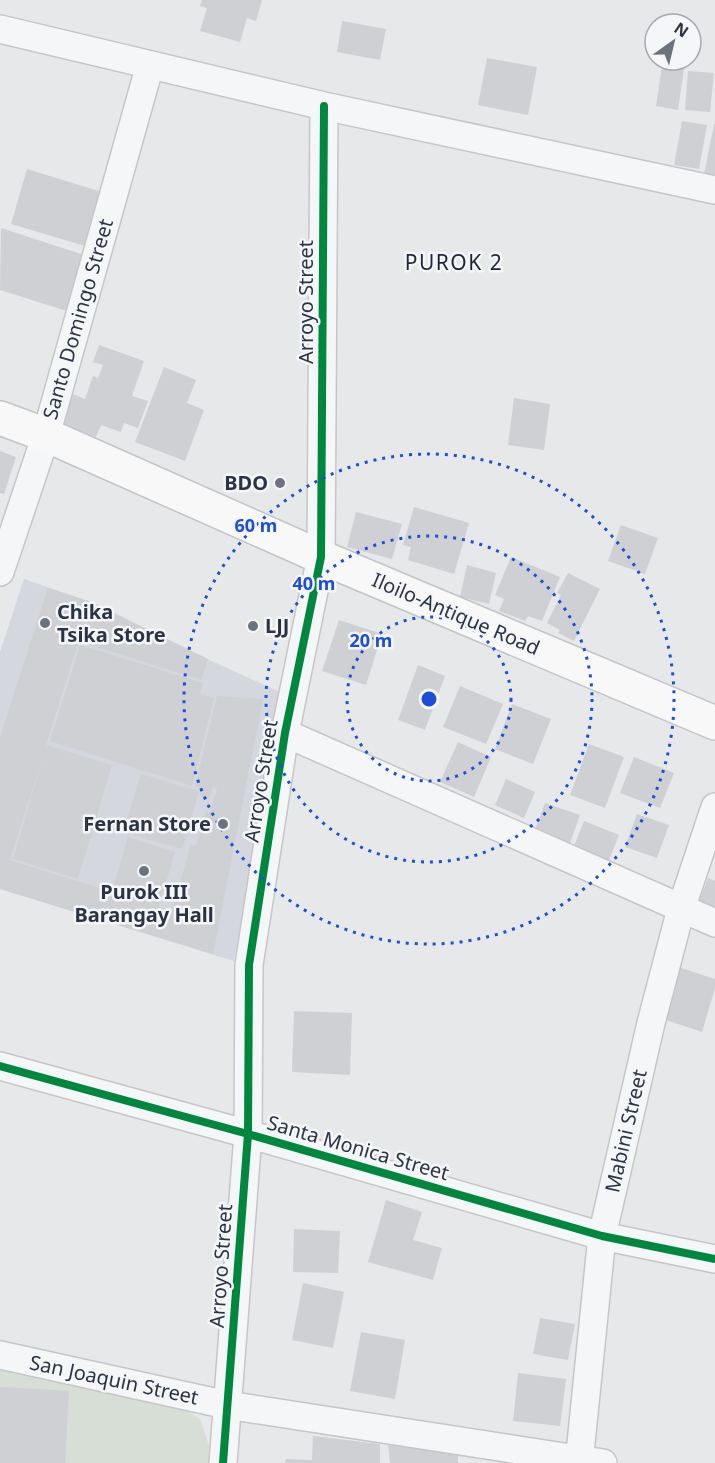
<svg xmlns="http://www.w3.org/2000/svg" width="715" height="1463" viewBox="0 0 715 1463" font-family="'Noto Sans',sans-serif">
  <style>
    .built { fill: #d4d7dd }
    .green { fill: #d6ded6 }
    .building { fill: #ced0d3 }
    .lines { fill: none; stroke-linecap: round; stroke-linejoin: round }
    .minor-casing { stroke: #c4c6c8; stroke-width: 30 }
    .major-casing { stroke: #c2c5c8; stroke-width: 36 }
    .minor { stroke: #f5f6f7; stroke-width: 27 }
    .major { stroke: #f8f8f8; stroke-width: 33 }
    .cycleway-casing { stroke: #f4f6f9; stroke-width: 11 }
    .cycleway { stroke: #00873e; stroke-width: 8 }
    .ring { fill: none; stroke: #1d4ed8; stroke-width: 3; stroke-dasharray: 3 6 }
    .poi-dot { fill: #6c737f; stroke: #f4f6f9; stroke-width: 2 }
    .labels { text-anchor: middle; stroke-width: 5; stroke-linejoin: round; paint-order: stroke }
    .street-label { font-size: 20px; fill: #2b3445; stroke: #f4f6f9 }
    .poi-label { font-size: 20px; font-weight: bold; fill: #2b3445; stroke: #f4f6f9; text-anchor: end }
    .neighbourhood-label { font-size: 21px; letter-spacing: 1.5px; fill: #1d2536; stroke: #f4f6f9 }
    .centre { fill: #1d4ed8; stroke: #f4f6f9; stroke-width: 3 }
    .ring-label { font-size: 18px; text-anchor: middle; font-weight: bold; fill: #1d4ed8; stroke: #f4f6f9; stroke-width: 5; stroke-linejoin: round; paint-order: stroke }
  </style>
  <rect width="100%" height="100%" fill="#e6e8ea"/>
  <path class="built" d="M24 579 94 603 157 636 282 693 234 961 0 889V652Z"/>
  <path class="green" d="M0 1362 182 1408 200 1419 209 1446 208 1463H0Z"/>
  <path class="building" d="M202 0H262L256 21 247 18 240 42 200 31 207 8 200 6Z
    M342 21 386 29 380 60 337 52Z
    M487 58 537 67 528 115 478 105Z
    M662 66 684 69 678 110 656 106Z
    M688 71 714 73 710 112 685 110Z
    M682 121 707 125 699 169 674 165Z
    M714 124H715V177L704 175Z
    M27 169 102 192 85 246 11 224Z
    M1 228 84 255 67 311 0 290Z
    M99 345 144 361 132 396 148 401 138 428 124 423 121 432 101 425 96 437 62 425 73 394 85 399 93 376 98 378 103 365 93 362Z
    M164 367 196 380 187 403 204 410 185 461 135 442Z
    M514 398 550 404 544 450 508 445Z
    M0 451 16 457 4 494 0 493Z
    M414 507 469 523 454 574 408 560 411 547 403 545Z
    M356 512 402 524 392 559 347 547Z
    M621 525 658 538 645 574 608 561Z
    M511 557 560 577 542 621 528 616 525 621 499 611 504 599 495 595Z
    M467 565 496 573 489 604 460 597Z
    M568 573 600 589 574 641 558 633 560 630 547 623 561 595 557 593Z
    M48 588 91 602 46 745 112 765 78 879 13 859 45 750 10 860 112 892 128 837 175 852 159 906 141 901 172 911 191 844 196 846 206 811 210 812 217 789 213 787 209 799 199 796 202 788 195 786 217 696 263 699 213 954 0 889V737Z
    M94 603 208 659 201 680 81 642Z
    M339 620 382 634 366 685 322 671Z
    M80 645 203 683 200 694 214 698 192 786 50 741Z
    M418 665 445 676 425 730 398 720Z
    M460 686 503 704 486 744 443 727Z
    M512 704 551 719 533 764 495 749Z
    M458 742 491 757 474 797 440 782Z
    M589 744 624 757 605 808 570 795Z
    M634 757 674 773 660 808 620 793Z
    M141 774 199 791 182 849 123 832Z
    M506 779 535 792 524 818 495 805Z
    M545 803 580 815 568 849 533 836Z
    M637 814 669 825 657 858 625 847Z
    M584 821 619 835 607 865 572 851Z
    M708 878 715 881V920L695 913Z
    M675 966 715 979V988L702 1032 660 1018Z
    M294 1011 352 1013 350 1075 292 1072Z
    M386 1200 422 1212 413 1240 442 1248 433 1280 368 1262Z
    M294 1229 340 1231 338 1273 293 1272Z
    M303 1283 344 1292 333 1348 292 1340Z
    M540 1318 575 1324 568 1360 533 1354Z
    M361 1332 405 1340 395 1399 350 1391Z
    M518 1373 566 1379 560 1426 513 1421Z
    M0 1387 69 1391 65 1463H0Z
    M313 1436 380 1444V1463H285L286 1459 312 1460Z
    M388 1445 458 1454V1463H390Z"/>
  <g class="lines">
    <defs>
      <path id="minor" d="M0 29 324 106 715 190
        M0 572 46 435 150 65
        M285 733 715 923
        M0 1066 248 1134 602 1236 715 1259
        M0 1355 227 1405 603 1463
        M223 1463 248 1134 249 965 285 733 321 557 324 106
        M579 1463 602 1236 651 1023 681 909 715 807"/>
      <path id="major" d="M0 418 46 435 321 557 715 723"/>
    </defs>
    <use href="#minor" class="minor-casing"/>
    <use href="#major" class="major-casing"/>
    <use href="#minor" class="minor"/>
    <use href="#major" class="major"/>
    <defs>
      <path id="cycleway" d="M0 1066 248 1134 602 1236 715 1259
        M223 1463 248 1134 249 965 285 733 321 557 324 106"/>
    </defs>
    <use href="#cycleway" class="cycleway-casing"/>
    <use href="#cycleway" class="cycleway"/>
  </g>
  <g class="ring">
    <circle cx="429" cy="699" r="82"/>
    <circle cx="429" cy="699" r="163"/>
    <circle cx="429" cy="699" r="245"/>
  </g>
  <g class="poi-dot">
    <circle cx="280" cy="483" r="6"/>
    <circle cx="45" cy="623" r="6"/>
    <circle cx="253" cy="626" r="6"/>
    <circle cx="223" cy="824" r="6"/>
    <circle cx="144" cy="871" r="6"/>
  </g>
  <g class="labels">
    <g class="street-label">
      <text transform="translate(306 302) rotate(-90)" y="7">Arroyo Street</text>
      <text transform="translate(78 319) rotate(-74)" y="7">Santo Domingo Street</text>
      <text transform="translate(456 614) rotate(23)" y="7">Iloilo-Antique Road</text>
      <text transform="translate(261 781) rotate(-81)" y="7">Arroyo Street</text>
      <text transform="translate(626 1131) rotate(-77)" y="7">Mabini Street</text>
      <text transform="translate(358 1148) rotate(16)" y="7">Santa Monica Street</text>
      <text transform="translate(221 1266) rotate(-86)" y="7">Arroyo Street</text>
      <text transform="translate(114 1380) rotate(12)" y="7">San Joaquin Street</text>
    </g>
    <g class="poi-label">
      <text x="268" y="490">BDO</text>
      <text x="57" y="619" text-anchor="start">Chika<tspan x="57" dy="23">Tsika Store</tspan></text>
      <text x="265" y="633" text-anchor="start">LJJ</text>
      <text x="211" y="831">Fernan Store</text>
      <text x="144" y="899" text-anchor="middle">Purok III<tspan x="144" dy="23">Barangay Hall</tspan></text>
    </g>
    <g class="neighbourhood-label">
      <text x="454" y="270">PUROK 2</text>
    </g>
  </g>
  <circle cx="429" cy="699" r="9" class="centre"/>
  <g class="ring-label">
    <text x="256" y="532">60 m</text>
    <text x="314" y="590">40 m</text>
    <text x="371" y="647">20 m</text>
  </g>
  <g transform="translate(673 42) rotate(34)"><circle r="28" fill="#f4f6f9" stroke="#a4a8b1" stroke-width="1.5"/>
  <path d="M0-4.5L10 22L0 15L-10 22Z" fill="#6c737f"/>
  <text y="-9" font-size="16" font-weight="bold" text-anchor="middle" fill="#2b3445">N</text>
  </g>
</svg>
